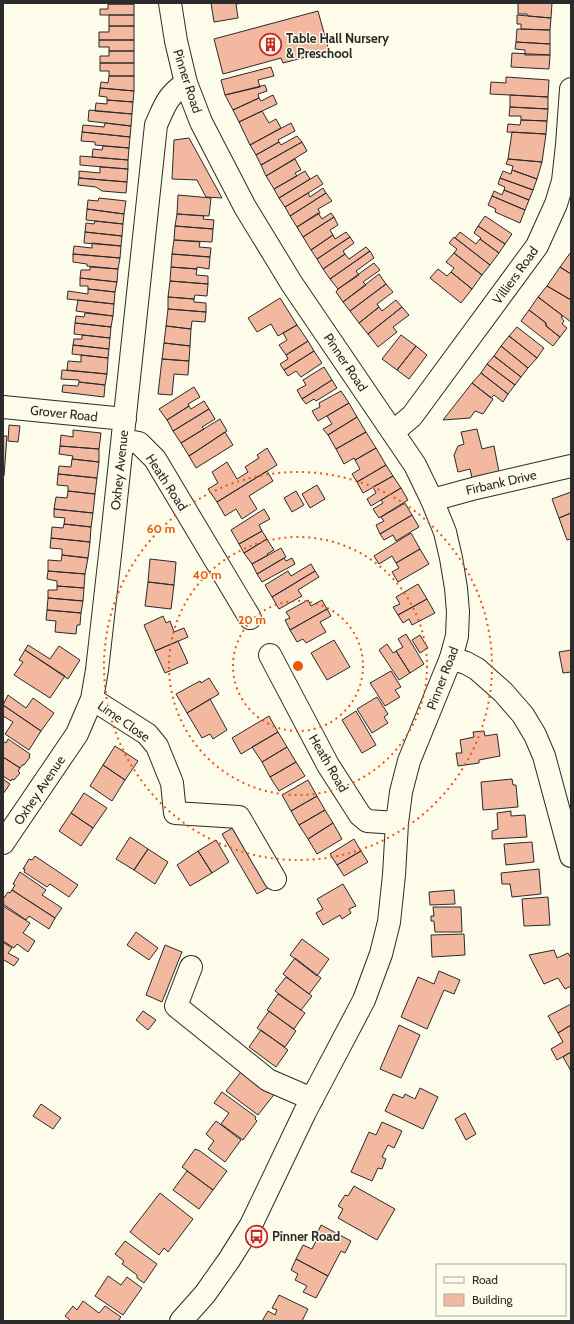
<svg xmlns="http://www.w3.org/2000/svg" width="574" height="1324" viewBox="0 0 574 1324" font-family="Cabin,sans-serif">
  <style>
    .building { fill: #f2b8a0; stroke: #2b2b2b }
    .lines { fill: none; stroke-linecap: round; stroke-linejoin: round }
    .minor-casing { stroke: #2b2b2b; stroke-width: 24 }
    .major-casing { stroke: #2b2b2b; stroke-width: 24 }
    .minor { stroke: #fdfbea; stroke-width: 22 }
    .major { stroke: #fdfbea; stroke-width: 22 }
    .ring { fill: none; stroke: #e8590c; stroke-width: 2; stroke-dasharray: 2 4 }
    .labels { text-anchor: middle; stroke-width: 3; stroke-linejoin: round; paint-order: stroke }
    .poi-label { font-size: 13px; font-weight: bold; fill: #2b2b2b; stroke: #fdfbea; text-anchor: start }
    .street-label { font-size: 13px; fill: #2b2b2b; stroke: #fdfbea }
    .centre { fill: #e8590c; stroke: #fdfbea; stroke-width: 2 }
    .ring-label { font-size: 12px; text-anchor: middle; font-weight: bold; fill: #e8590c; stroke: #fdfbea; stroke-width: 3; stroke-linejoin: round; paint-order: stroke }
  </style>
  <rect width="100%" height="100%" fill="#fdfbea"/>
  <path class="building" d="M108 3H134V4H108Z
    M211 3H245L236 4 238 18 214 22Z
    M518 3H552L551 18 528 16 527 14H518Z
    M108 4H134V15H100V9H108Z
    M318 11 329 51 283 63 281 58 223 74 214 39Z
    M109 15H134V26H109Z
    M517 15 551 18 550 30 521 29V24H517Z
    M109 26H134V40H99V32H109Z
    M517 29 550 30V44L516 42Z
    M99 40H134V51H109V47H99Z
    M516 42 550 44V55H525V50L515 49Z
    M109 51H134V63H100V56H109Z
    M512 53 550 55 549 69 511 67Z
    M100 63H134V76H109V71H100Z
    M271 67 274 76 258 80 260 87 225 95 221 80Z
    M109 76H134V91L100 88 101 82 108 83Z
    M506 77 549 80 548 97 490 94 491 82 506 83Z
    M265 85 267 91 258 94 259 98 233 110 225 95Z
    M100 88 134 91 133 102 107 100V97L99 96Z
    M273 95 277 104 239 122 233 110 259 98 261 101Z
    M510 95 548 97V109L510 107Z
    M107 100 133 102 132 114 95 111 96 103 107 104Z
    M510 107 548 109 547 121 521 120V116H509Z
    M89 110 132 114 131 126 88 121Z
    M262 111 269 123 276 119 281 128 250 145 239 122Z
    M521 120 547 121 546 134 507 132 508 124 520 125Z
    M105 123 131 126 130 137 82 132 83 125 104 127Z
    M291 123 295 131 278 140 279 142 256 155 250 145Z
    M82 132 130 137 129 148 95 145V142L81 141Z
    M512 132 546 134 542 162 508 159Z
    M297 136 302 142 261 165 256 155 279 142 281 145Z
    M189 138 222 198 206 197 197 180 172 179 174 140Z
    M302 142 307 151 266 176 261 165Z
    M103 146 129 148 128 160 92 157 93 149 102 150Z
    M80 156 128 160V169L80 165Z
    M295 159 301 170 295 173 297 176 274 189 266 176Z
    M508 159 542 162 537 179 512 170 513 166 506 164Z
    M100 167 128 169 127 182 79 178V171L100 173Z
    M512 170 537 179 533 190 500 178 503 171 511 174Z
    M305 171 310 179 279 198 274 189Z
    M317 175 323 184 285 207 279 198Z
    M79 178 127 182 126 193 102 191 96 187 78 185Z
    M500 178 533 190 529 200 504 190 505 187 498 184Z
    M323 188 326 193 290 216 285 207 308 193 310 197Z
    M504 190 529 200 525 210 492 196 494 191 502 195Z
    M326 193 332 201 318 209 320 213 297 227 290 216Z
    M178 195 211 198 209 216 177 214Z
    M492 196 525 210 520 223 495 212 496 209 488 205Z
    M99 198 126 201 124 214 87 209 88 200 98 201Z
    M87 209 124 214 123 224 86 220Z
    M318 213 322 219 331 213 334 217 303 237 297 227Z
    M177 214 204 216 203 219 214 220 213 229 175 226Z
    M485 216 512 234 505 244 478 226Z
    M334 217 338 225 330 230 333 235 311 250 303 237Z
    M95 221 123 224 122 236 85 232 86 223 94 224Z
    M175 226 213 229 212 242 174 240Z
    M478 226 505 244 499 253 480 239 481 238 474 233Z
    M85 232 122 236 121 246 84 243Z
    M346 232 350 237 317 259 311 250 333 235 335 239Z
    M460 232 476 244 480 239 499 253 490 265 455 238Z
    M350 237 354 243 343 251 345 254 323 269 317 259Z
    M454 237 490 265 482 275 454 253 457 249 449 243Z
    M174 240 200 242 199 247 211 248 210 257 172 254Z
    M92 243 121 246 120 258 73 254 74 246 92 248Z
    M366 247 370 251 330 279 323 269 345 254 349 259Z
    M370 251 374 258 356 271 359 275 338 289 330 279Z
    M571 252V274L560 267Z
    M454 253 482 275 472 289 451 272 454 268 446 262Z
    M73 254 120 258 118 269 87 266V264L73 262Z
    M172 254 210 257 209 269 197 267V269L171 267Z
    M374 263 380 270 363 282 366 285 343 302 336 292 338 289Z
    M90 267 118 269 117 282 80 278 81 270H90Z
    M171 267 197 269 196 275 208 276V284L170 281Z
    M560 267 571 274V300L547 286Z
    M438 269 447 276 451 272 472 289 461 303 430 278Z
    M379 274 386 284 350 311 343 302Z
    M80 278 117 282 115 292 88 289V286H80Z
    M170 281 208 284 207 296 195 295 194 299 168 297Z
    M386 284 393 292 377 304 379 307 359 323 350 311Z
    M547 286 571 300V322L538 297Z
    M88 289 115 292 114 304 67 299 68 291 88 294Z
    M168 297 194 299V302L206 303V312L168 309Z
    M538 297 563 316 561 317 564 321 562 324 567 328 560 337 546 326V323L529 310Z
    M280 298 297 325 278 336 271 324 257 332 248 318Z
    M78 300 114 304 113 316 76 311Z
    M396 300 402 307 368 334 359 323 379 307 382 311Z
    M402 307 409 315 393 327 397 332 378 347 368 334Z
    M168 309 206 312 205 322 192 321 191 329 166 326Z
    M529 310 546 323V326L560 337 553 346 521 321Z
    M85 313 113 316 111 327 75 323 76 316 84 317Z
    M75 323 111 327 110 338 74 334Z
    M297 325 308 341 286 355 279 345 287 340 283 333Z
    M166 326 191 329 190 346 164 343Z
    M517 327 544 348 537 358 509 336Z
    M82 335 110 338 109 349 73 345 74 339H82Z
    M401 335 416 346 397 370 382 359Z
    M509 336 537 358 528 368 501 346Z
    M308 341 314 351 284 370 280 364 288 359 286 355Z
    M164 343 190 346 189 361 162 359Z
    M73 345 109 349 108 358 72 354Z
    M416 346 427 355 409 379 397 370Z
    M501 346 528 368 521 377 494 356Z
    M314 351 322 363 301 377 296 371 288 376 284 370Z
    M81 355 108 358 107 374 67 370 68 361 81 362Z
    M494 356 521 377 515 385 487 364Z
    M162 359 189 361 188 375 174 374 172 395 158 394Z
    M487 364 515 385 508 394 481 373Z
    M324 367 332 380 302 399 297 390 306 385 303 380Z
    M62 370 107 374 105 385 79 382V380L61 379Z
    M481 373 508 394 503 402 494 395 491 398 472 383Z
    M332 380 337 388 316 401 314 399 306 404 302 399Z
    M79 382 105 385 104 397 62 392 63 385 78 386Z
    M472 383 493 399 483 414 475 411 470 418 443 420Z
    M194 387 200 397 188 404 189 406 167 420 159 409Z
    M341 391 349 403 318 421 312 411 320 407 319 403Z
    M204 401 209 409 173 431 167 420 189 406 191 409Z
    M349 403 357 417 328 435 323 429 332 424 327 416Z
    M209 409 215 419 202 427 204 429 181 443 173 431Z
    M357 417 366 432 336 449 328 435Z
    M220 419 227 431 189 456 181 443Z
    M9 425 20 426 18 442 8 441Z
    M477 429 482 449 494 446 499 472 472 478 470 469 458 472 454 455 458 446 464 444 461 432Z
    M73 430 101 433 99 449 60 446 61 435 73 437Z
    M225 432 233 445 196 468 189 456Z
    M366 432 376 448 355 460 354 458 344 464 336 449Z
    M3 436H7L4 476H3Z
    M60 446 99 449V462L72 459 73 456 59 454Z
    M267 448 277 465 217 502 208 489 218 483 212 472 227 462 237 479 248 472 245 467 259 458 257 455Z
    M376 448 386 465 357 482 352 474 360 469 355 460Z
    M72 459 99 462 97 478 58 474 59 466 71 467Z
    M386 465 393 476 363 493 357 482Z
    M267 471 273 481 249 496 257 509 242 519 236 509 225 516 217 502Z
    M58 474 97 478 95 494 68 491V486L57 485Z
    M393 476 401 488 371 506 367 499 376 493 373 487Z
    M317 485 325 499 310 508 302 494Z
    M401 488 408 500 379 518 373 509 383 503 381 500Z
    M68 491 95 494 93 513 54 509 56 497 67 498Z
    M296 491 304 505 292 512 284 498Z
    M571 492V513L559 518 552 499Z
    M405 503 412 515 380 534 376 525 384 521 381 517Z
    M54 509 93 513 91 527 64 524 65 518 54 517Z
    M264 509 270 519 259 525 262 531 239 544 231 530Z
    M571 513V539L567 540 559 518Z
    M412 515 419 527 396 541 393 535 384 540 380 534Z
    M64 524 91 527 90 542 51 538 52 527 63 528Z
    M262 531 267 539 244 553 239 544Z
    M411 533 420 549 396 563 392 556 379 564 374 556Z
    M51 538 90 542 88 558 62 555V549L50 548Z
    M267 539 274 550 267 554 268 555 252 564 244 553Z
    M281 548 286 557 257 574 252 564Z
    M420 549 429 564 398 582 392 572 399 568 396 563Z
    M62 555 88 558 85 574 48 571V560L61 561Z
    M284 558 286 561 292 558 295 564 262 582 257 574Z
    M150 559 176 562 174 585 148 582Z
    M311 564 315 571 272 597 265 585 288 571 291 576Z
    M48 571 85 574 84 588 57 586V581L47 579Z
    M315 571 319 577 298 590 302 596 279 609 272 597Z
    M148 582 174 585 171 609 145 606Z
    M418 584 427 599 398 615 393 607 400 604 396 597Z
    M57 586 84 588 83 601 48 598V590H57Z
    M48 598 83 601 81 613 47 610Z
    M427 599 435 613 412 625 409 619 403 623 398 615Z
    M308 600 311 606 322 600 327 609 290 630 285 620 290 618 286 612Z
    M327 609 331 616 320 622 326 632 306 643 303 639 297 642 290 630Z
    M47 610 81 613 80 625H77L76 634 55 632 56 621 46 620Z
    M163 616 166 623 170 621 174 632 184 628 188 637 155 651 144 625Z
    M406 634 424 664 410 673 396 651 403 647 398 639Z
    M420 635 428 648 420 653 412 640Z
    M334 640 350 667 327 680 311 653Z
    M178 641 188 663 165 673 155 651Z
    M387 644 393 653 396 651 410 673 399 680 379 650Z
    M28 645 50 659 59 646 80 660 68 679 25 650Z
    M25 650 65 676 50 698 14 675 23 662 19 660Z
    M571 650V672L563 673 559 652Z
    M391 671 401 687 395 690 400 697 385 706 370 683Z
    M209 678 219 694 187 713 176 694 200 681 201 683Z
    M8 695 26 708 33 698 54 713 41 731 3 705Z
    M377 697 388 714 384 717 388 723 372 733 357 709Z
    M210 699 227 730 213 739 210 734 202 738 187 713Z
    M3 705 41 731 29 750 5 734 13 722 3 716Z
    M356 711 376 745 362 753 342 720Z
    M269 716 278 732 241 754 232 738Z
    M484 731 485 736 497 734 500 756 479 760V763L458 766 456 753H462L460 740 474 737 473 732Z
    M278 732 287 747 262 762 252 747Z
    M8 739 30 754 29 757H30L24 765H22L20 768 3 757V741L6 743Z
    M115 746 138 761 125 780 103 765Z
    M287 747 296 762 270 777 262 762Z
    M3 757 20 768 18 771 20 773 14 780 12 779 11 781 3 776Z
    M296 762 305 776 279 791 270 777Z
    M103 765 125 780 112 801 90 786Z
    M3 779 10 784 3 794Z
    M512 779 513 785H516L518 807 483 810 481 782Z
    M308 780 317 796 291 811 282 795Z
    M84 793 107 808 93 828 71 813Z
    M317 796 325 810 299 825 291 811Z
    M325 810 333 823 308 839 299 825Z
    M511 811V816L525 815 527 837 492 839V831L498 829 497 813Z
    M71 813 93 828 81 846 59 831Z
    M333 823 342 839 317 854 308 839Z
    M236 826 271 886 257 894 222 834Z
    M130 837 148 849 134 870 116 859Z
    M354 839 361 851 337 865 330 854Z
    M216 840 229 862 212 873 198 851Z
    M532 842 534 862 506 865 504 844Z
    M148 849 168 862 155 884 134 870Z
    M198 851 212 873 190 886 177 865Z
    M361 851 368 862 344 876 337 865Z
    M35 856 78 885 69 897 50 884 47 887 24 872 25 869H23L29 859 32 860Z
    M539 869 541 894 512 897 510 884H502L501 873Z
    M20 872 46 890 42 895 62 908 55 918 12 890 15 885 13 884Z
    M343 884 356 906 349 909 351 913 342 919 340 915 323 925 316 913 323 909 317 899Z
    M12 890 55 918 49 929 29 916 26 920 3 904 4 903 3 899 8 892 10 893Z
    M454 890 455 904 430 905 429 892Z
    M548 897 550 925 524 926 522 899Z
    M3 906 30 923 23 933 35 941 28 952 17 944 14 948 3 941Z
    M433 907H461L462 932H435L434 921H431V916H434Z
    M136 932 158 948 149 960 127 945Z
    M464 934 465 955 432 957 431 935Z
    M302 939 329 959 317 976 290 955Z
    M3 942 12 948 8 953 19 959 14 966 4 960 3 962Z
    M165 945 182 952 162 1002 146 995Z
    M554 950 557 958 568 953 571 958V986L565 989 558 978 544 984 529 955Z
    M295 958 321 978 309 994 283 974Z
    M439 971 460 980 454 994 444 990 427 1029 401 1017 418 977 434 984Z
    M286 977 312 996 301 1010 275 991Z
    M278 994 305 1013 294 1029 267 1010Z
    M571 1004V1025L558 1033 548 1016Z
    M143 1011 156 1020 148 1030 136 1020Z
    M269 1011 296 1031 285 1047 257 1028Z
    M399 1025 420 1035 401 1078 380 1069Z
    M571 1025V1052L557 1060 551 1049 563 1042 558 1033Z
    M261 1030 288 1050 276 1067 249 1047Z
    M571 1052V1071L563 1057Z
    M244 1068 276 1092 258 1115 226 1091Z
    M420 1088 438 1097 423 1129 385 1111 393 1094 403 1098 405 1094 415 1099Z
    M222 1092 256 1117 255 1119 257 1121 243 1140 221 1124 229 1113 214 1103Z
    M41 1104 61 1118 53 1129 33 1116Z
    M465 1113 476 1134 466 1140 455 1119Z
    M216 1121 241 1140 225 1162 208 1149 214 1141 206 1134Z
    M382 1122 402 1131 394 1148 388 1145 382 1157 386 1159 382 1169 378 1168 372 1181 351 1172 369 1132 376 1135Z
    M195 1149 200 1151 227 1171 213 1190 182 1167Z
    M187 1171 213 1190 199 1209 173 1190Z
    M354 1186 395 1209 377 1240 338 1218 343 1209 338 1206 345 1195 348 1196Z
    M160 1193 193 1219 168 1252 164 1248 159 1255 130 1232Z
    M321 1225 351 1241 345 1253 341 1251 328 1276 296 1259 303 1245 312 1249 318 1237 316 1236Z
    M125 1241 157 1264 144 1283 137 1278V1275L122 1264 124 1261 115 1254Z
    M296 1259 328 1276 316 1298 303 1292 307 1286 295 1280 298 1274 291 1270Z
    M108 1276 121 1285 127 1277 142 1288 123 1315 95 1296Z
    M279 1295 308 1309 302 1321H262L268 1311 275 1315 277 1310 272 1308Z
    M83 1301 99 1313 105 1306 121 1317 118 1321H69L70 1320 65 1316 73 1306 77 1310Z"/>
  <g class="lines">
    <defs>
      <path id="minor" d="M3 407 125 419
        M393 432 412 416 537 246 556 204 563 181 567 145 571 89
        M123 440 139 443 155 459 250 618
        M432 500 476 488 571 466
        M270 655 328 765 360 815 367 821 397 823
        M451 658 466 663 477 669 503 692 523 715 535 735 544 756 571 856
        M92 699 147 734 157 746 172 783 175 813 239 817 275 879
        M3 843 77 734 92 699 97 670 112 537 156 125C165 105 167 96 186 83
        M191 967 176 1006 268 1080 312 1099"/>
      <path id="major" d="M170 3 176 41 186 83 201 122 245 207 292 284 415 465 432 500 445 532 451 558 456 588 458 612 457 636 451 658 409 761 401 792 397 823 394 875 389 922 381 954 364 1000 305 1112 251 1225 229 1260 205 1294 181 1321"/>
    </defs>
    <use href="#minor" class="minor-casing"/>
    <use href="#major" class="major-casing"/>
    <use href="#minor" class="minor"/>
    <use href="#major" class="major"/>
  </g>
  <g class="ring">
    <circle cx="298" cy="666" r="65"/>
    <circle cx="298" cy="666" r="129"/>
    <circle cx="298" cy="666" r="194"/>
  </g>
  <defs>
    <symbol id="building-ring" viewBox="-11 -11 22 22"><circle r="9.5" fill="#fdfbea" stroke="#c62828" stroke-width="1.5"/><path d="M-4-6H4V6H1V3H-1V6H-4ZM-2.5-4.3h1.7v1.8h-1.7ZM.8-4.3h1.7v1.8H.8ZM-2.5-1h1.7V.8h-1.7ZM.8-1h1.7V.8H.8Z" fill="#c62828"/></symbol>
    <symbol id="bus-ring" viewBox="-11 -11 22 22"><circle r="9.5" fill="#fdfbea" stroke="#c62828" stroke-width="1.5"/><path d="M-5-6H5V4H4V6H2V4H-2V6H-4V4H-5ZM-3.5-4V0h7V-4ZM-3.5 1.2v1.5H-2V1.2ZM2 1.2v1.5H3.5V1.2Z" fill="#c62828"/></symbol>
  </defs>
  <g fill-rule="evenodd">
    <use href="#building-ring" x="258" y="32" width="25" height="25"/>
    <use href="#bus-ring" x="244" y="1224" width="25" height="25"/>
  </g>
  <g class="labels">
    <g class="poi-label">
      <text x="286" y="43">Table Hall Nursery<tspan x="286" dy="15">&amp; Preschool</tspan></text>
      <text x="272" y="1241">Pinner Road</text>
    </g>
    <g class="street-label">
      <text transform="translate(188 81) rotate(72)" y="5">Pinner Road</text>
      <text transform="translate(515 275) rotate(-54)" y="5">Villiers Road</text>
      <text transform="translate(346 362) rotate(56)" y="5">Pinner Road</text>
      <text transform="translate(64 413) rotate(6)" y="5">Grover Road</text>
      <text transform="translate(119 470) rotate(-84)" y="5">Oxhey Avenue</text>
      <text transform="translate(167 482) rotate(57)" y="5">Heath Road</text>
      <text transform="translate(501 482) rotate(-13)" y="5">Firbank Drive</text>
      <text transform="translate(442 678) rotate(-69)" y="5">Pinner Road</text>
      <text transform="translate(124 721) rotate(35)" y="5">Lime Close</text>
      <text transform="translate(329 763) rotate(60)" y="5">Heath Road</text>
      <text transform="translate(39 790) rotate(-56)" y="5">Oxhey Avenue</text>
    </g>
  </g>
  <circle cx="298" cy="666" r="6" class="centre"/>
  <g class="ring-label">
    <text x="161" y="533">60 m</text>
    <text x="207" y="579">40 m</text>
    <text x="252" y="624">20 m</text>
  </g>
  <rect width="574" height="1324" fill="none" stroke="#2b2b2b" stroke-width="8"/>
  <rect x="436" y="1264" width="130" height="52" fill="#fdfbea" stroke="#a9a89e"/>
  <rect x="444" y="1277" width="20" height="6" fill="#fdfbea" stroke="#a9a89e"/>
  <text x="472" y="1284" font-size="12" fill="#2b2b2b">Road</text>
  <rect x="444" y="1294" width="20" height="12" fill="#f2b8a0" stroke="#a9a89e"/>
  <text x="472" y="1304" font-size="12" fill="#2b2b2b">Building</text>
</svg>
